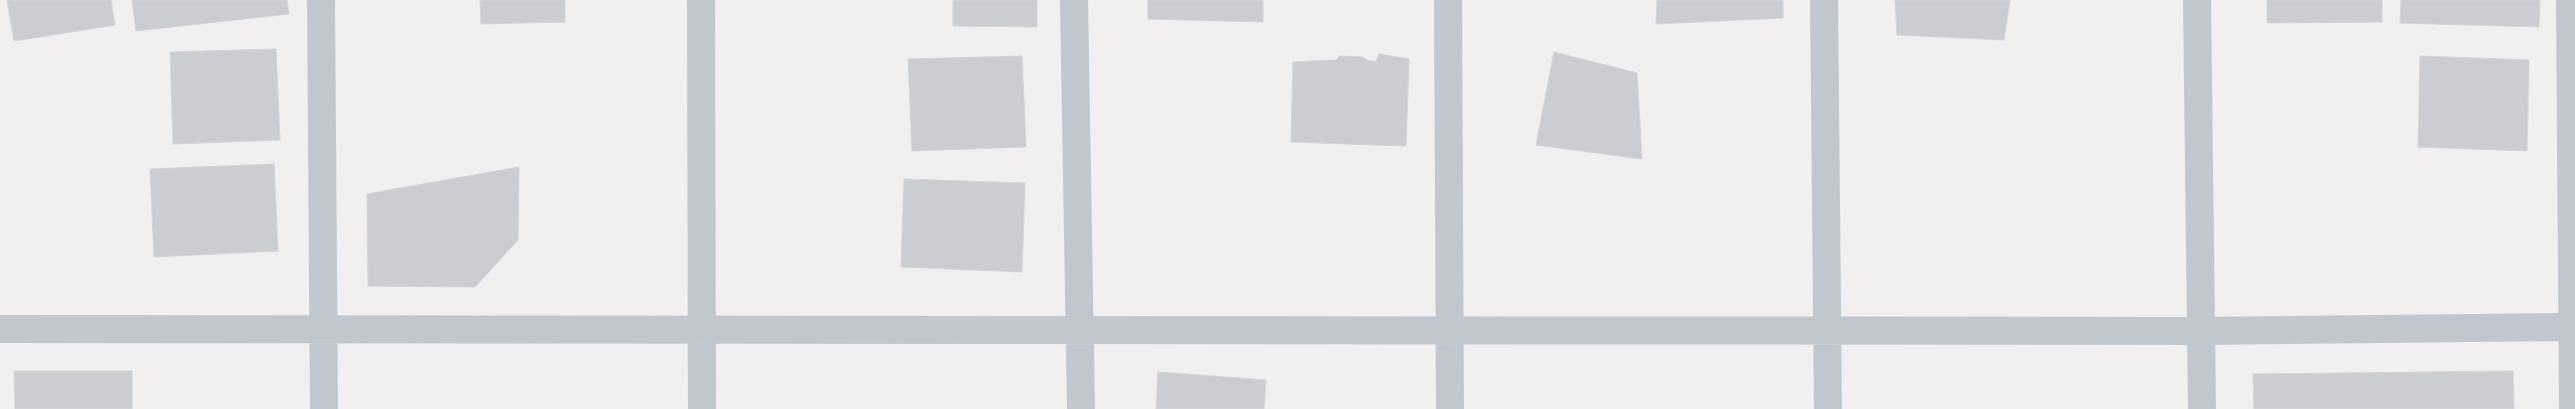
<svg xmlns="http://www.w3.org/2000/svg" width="2575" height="409" viewBox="0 0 2575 409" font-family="'Alegreya Sans',sans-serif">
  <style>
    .building { fill: #cccdd3; stroke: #d3d4da }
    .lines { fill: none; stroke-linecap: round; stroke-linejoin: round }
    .minor { stroke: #c0c7cf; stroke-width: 28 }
  </style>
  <rect width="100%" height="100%" fill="#f1efef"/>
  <path class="building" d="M7 0H111L115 25 14 41Z
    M132 0H287L289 14 136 31Z
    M480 0H565V22L481 24Z
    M953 0H1037V27L953 26Z
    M1148 0H1263V22L1148 19Z
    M1657 0H1783V18L1656 24Z
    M1895 0H2010L2004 40 1897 35Z
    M2267 0H2382V22L2267 23Z
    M2401 0H2540L2539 27 2400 23Z
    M276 49 280 140 173 144 170 52Z
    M1554 52 1637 73 1642 159 1536 145Z
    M1379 54 1409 59 1406 146 1291 142 1293 62 1336 60 1340 56 1363 57 1367 60 1376 62Z
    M1022 56 1026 147 912 151 908 59Z
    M2420 56 2529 60 2527 151 2418 147Z
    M274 164 278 251 154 257 150 169Z
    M519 167 518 240 475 287 368 286 367 194Z
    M904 179 1025 183 1022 272 901 267Z
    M14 371H132V409H15Z
    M2513 371 2514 409H2254L2253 374Z
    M1158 372 1266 380 1264 409H1156Z"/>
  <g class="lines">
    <path class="minor" d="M321 0 324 409
      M701 0 702 409
      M1074 0 1081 409
      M1448 0 1450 409
      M1824 0 1828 409
      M2197 0 2202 409
      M2570 0 2573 409
      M0 329 2201 331 2575 327"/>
  </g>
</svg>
